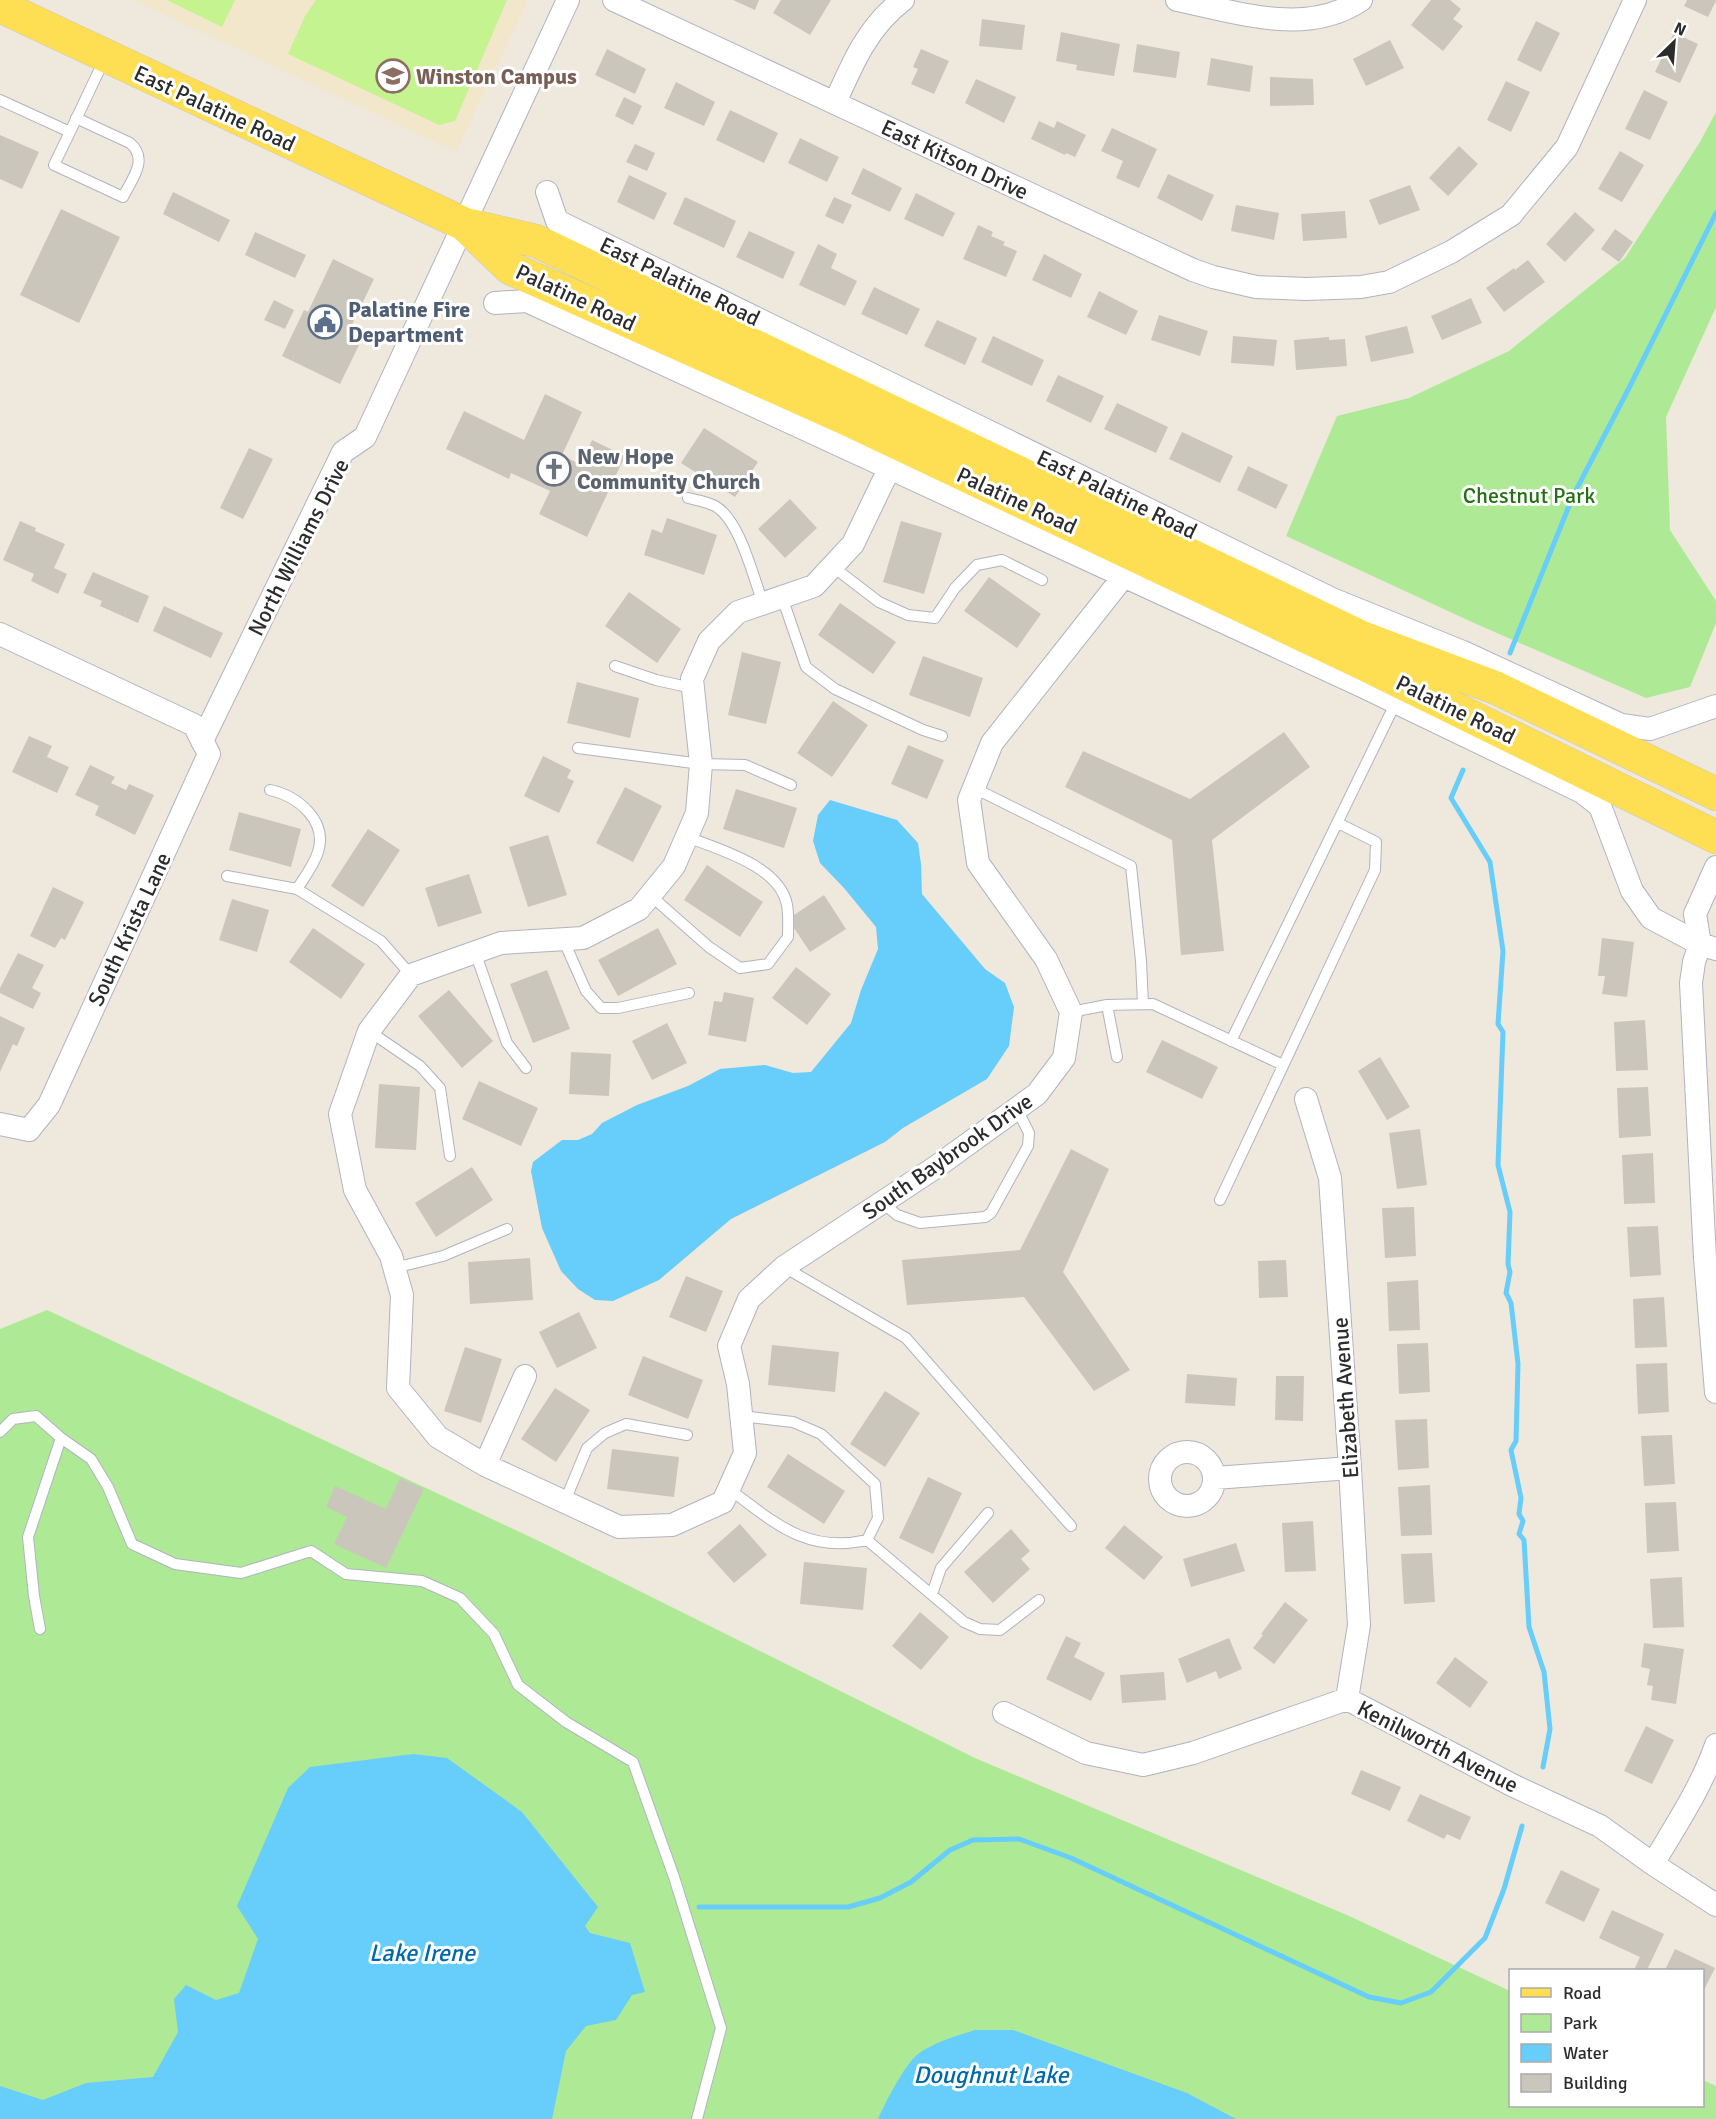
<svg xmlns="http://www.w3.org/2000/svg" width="1716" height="2119" viewBox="0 0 1716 2119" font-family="Signika,sans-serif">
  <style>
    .education { fill: #f2e7cb }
    .green { fill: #aeea95 }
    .pitch { fill: #c4f390 }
    .water { fill: #67cdfa }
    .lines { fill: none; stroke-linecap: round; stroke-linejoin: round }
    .stream { stroke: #67cdfa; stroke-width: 5 }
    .building { fill: #cac6bc }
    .lane-casing { stroke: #b1b3c1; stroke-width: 12 }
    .street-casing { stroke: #b1b3c1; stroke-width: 24 }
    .primary-casing { stroke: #c8c8c8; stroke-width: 34 }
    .lane { stroke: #fff; stroke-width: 10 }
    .street { stroke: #fff; stroke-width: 22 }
    .primary { stroke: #fede53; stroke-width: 33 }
    .labels { text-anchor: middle; stroke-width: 6; stroke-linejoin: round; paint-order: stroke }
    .education-label { font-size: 22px; font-weight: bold; fill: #785e54; stroke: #fff; text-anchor: start }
    .street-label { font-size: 22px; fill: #2c2c2c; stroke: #fff }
    .service-label { font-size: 22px; font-weight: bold; fill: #4e5e75; stroke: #fff; text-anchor: start }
    .worship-label { font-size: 22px; font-weight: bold; fill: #5b616d; stroke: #fff; text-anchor: start }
    .park-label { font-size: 22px; fill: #237213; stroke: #fff }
    .water-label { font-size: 24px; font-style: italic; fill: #0069ac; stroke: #fff }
  </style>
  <rect width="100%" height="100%" fill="#efe8dd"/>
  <path class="education" d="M133 0H528L456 152Z"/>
  <path class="green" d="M1716 112V307L1666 417 1670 530 1716 601V623L1690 687 1646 698 1474 623 1286 536 1337 416 1409 398 1509 351 1625 258 1700 142Z
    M47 1310 543 1543 975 1758 1347 1915 1510 1991V2106H1702L1703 2080 1716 2086V2119H0V1329Z"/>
  <path class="pitch" d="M167 0H235L222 27Z
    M316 0H507L455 121 439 125 288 54 305 16Z"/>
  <path class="water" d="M830 800 897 820 918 843 921 864 922 894 985 969 1005 983 1014 1007 1009 1046 987 1079 903 1128 885 1142 731 1219 659 1280 613 1301 595 1300 578 1289 561 1271 542 1228 531 1171 533 1162 562 1140H578L592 1134 602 1123 637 1105 688 1086 720 1069 765 1065 793 1073 811 1072 851 1023 861 990 878 949 876 927 844 888 820 863 813 841 818 815Z
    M413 1754 447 1758 522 1812 598 1907 585 1926 590 1933 630 1943 645 1992 632 1995 616 2020 586 2026 566 2051 552 2119H0V2086L43 2100 86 2083 153 2077 178 2032 174 1999 186 1985 216 2000 239 1993 258 1939 237 1906 288 1788 310 1767Z
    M975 2030H1013L1187 2093 1236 2119H878C885 2103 905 2064 918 2054 935 2042 956 2036 975 2030Z"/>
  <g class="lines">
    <path class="stream" d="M1510 653 1573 496 1629 388 1716 213
      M1463 770 1451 798 1490 862 1503 951 1498 1024 1503 1032 1498 1165 1510 1212 1508 1264 1510 1272 1506 1293 1511 1303 1518 1364 1516 1441 1511 1450 1521 1498 1519 1514 1523 1521 1519 1534 1524 1540 1529 1627 1544 1672 1550 1729 1543 1767
      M699 1907H848L880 1898 911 1882 950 1850 973 1840 1019 1839 1071 1858 1369 1997 1401 2003 1431 1992 1485 1938 1504 1889 1522 1826"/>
  </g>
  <path class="building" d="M733 0H759L755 10Z
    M781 0H831L810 35 773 13Z
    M1431 0H1450L1461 9 1453 19 1463 26 1443 51 1411 25Z
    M1687 0H1716V1L1708 17 1684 6Z
    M982 19 1025 25 1022 50 979 46Z
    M1536 21 1560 33 1541 72 1517 60Z
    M1061 32 1120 44 1114 76 1076 70 1077 65 1056 61Z
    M1674 33 1698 44 1680 83 1655 72Z
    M1390 40 1404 68 1366 86 1353 59Z
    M1137 44 1180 52 1176 78 1133 72Z
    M607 49 646 69 635 94 595 75Z
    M921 49 949 61 934 94 911 84 918 69 913 67Z
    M1211 58 1253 66 1250 92 1207 85Z
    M1270 77 1313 79 1314 105 1270 106Z
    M976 79 1016 97 1004 123 965 103Z
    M1506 81 1530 92 1511 132 1487 120Z
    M676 82 715 102 704 126 664 108Z
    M1644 90 1668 102 1650 140 1625 129Z
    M624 97 642 106 633 125 615 116Z
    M730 110 778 133 764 163 716 140Z
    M1039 121 1054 128 1057 121 1086 135 1075 157 1066 153 1065 155 1031 139Z
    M1112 128 1157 149 1139 188 1116 178 1123 161 1101 151Z
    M0 135 39 152 22 189 0 179Z
    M800 138 839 157 827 182 788 163Z
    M635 144 655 153 647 171 626 162Z
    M1459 146 1478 164 1448 196 1429 178Z
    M1620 151 1644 165 1622 202 1598 189Z
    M863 168 902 188 890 212 851 194Z
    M1168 174 1214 195 1202 221 1157 198Z
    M629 175 667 193 654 220 617 202Z
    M1410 185 1420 210 1379 225 1369 200Z
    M173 192 230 220 219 242 163 214Z
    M916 193 955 213 943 237 904 219Z
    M685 197 736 221 724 248 673 224Z
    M834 197 852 205 843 224 825 216Z
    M1236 205 1279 213 1274 240 1231 231Z
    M61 209 120 237 79 323 20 295Z
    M1345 211 1347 238 1303 241 1301 214Z
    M1575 212 1595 230 1565 262 1546 244Z
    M978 225 993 232 991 236 1005 242 1003 245 1017 251 1006 277 963 259Z
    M1615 229 1633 242 1619 262 1601 249Z
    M749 231 795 252 783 279 736 257Z
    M255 232 306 255 295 278 245 255Z
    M818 244 837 254 831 268 857 281 845 306 799 285Z
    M1044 254 1082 274 1071 298 1032 280Z
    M333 259 374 279 348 333 362 339 340 384 282 356 304 310 308 312Z
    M1528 260 1545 282 1504 312 1486 288 1514 268 1515 270Z
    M874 287 920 309 907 335 861 314Z
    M1099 291 1138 311 1126 335 1087 317Z
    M1471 298 1482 323 1442 340 1431 316Z
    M274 300 294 310 285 329 264 320Z
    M1159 315 1208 331 1200 356 1151 340Z
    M937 320 977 338 965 365 924 346Z
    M1407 326 1414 353 1371 362 1365 336Z
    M993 336 1044 360 1032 386 981 362Z
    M1233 336 1277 340 1274 366 1231 363Z
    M1329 337V340L1345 339 1347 366 1296 370 1294 340Z
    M1058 375 1104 396 1091 423 1046 401Z
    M545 394 582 412 562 455 581 465 592 440 625 456 587 537 539 514 550 491 511 473 509 479 446 449 464 411 524 440Z
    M1117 403 1168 427 1156 453 1104 429Z
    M704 428 758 462 735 497 681 463Z
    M1182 432 1233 456 1220 483 1169 459Z
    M249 448 273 459 243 519 220 508Z
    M1248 466 1288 485 1276 509 1237 490Z
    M790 499 817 528 785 558 758 529Z
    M667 518 717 535 704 575 644 555 652 529 662 533Z
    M20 521 36 528 35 531 65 544 54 568 67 574 58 594 31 581 34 574 3 560Z
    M901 521 942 533 924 594 883 582Z
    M93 572 149 596 138 623 100 606 102 601 83 593Z
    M989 577 1041 614 1017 648 964 611Z
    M629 592 681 629 657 663 605 626Z
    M840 603 896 642 873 674 818 635Z
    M164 606 223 633 211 658 153 631Z
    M742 652 781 662 766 724 728 715Z
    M923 656 983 678 970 717 909 695Z
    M577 682 639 698 630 738 567 723Z
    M833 701 868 725 832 777 797 753Z
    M1284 732 1310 767 1212 840 1224 951 1181 955 1172 840 1065 787 1083 751 1190 799Z
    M29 736 52 746 47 757 69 767 57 793 12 772Z
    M908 745 944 760 927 799 891 784Z
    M543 756 571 770 567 778 574 781 559 813 524 796Z
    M90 765 115 777 111 783 126 790 129 784 154 795 135 835 95 815 99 806 75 795Z
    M625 787 662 806 633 862 596 843Z
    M736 789 797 808 784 848 723 829Z
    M239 812 301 829 291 867 229 850Z
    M368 829 400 850 363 907 331 886Z
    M548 835 567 895 528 907 509 847Z
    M707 865 763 902 740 937 684 900Z
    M469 874 482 913 438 927 425 888Z
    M53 887 84 902 65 940 61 938 55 948 30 936Z
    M824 895 846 929 810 952 788 919Z
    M232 899 269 910 257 952 219 940Z
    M313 928 365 964 341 999 289 962Z
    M658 928 677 964 618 996 598 960Z
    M1602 938 1634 942 1627 997 1602 994 1605 976H1598Z
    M18 953 44 965 32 988 41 993 33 1009 0 993V988Z
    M796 967 831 994 807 1025 772 998Z
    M547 970 570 1029 533 1043 510 984Z
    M449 990 493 1041 462 1068 418 1016Z
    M724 992 754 998 746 1042 708 1035 714 1001 722 1002Z
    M0 1016 25 1028 17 1046 13 1044 0 1072Z
    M1645 1020 1648 1070 1616 1071 1614 1022Z
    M667 1023 687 1063 652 1080 632 1041Z
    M1162 1040 1218 1067 1202 1099 1146 1072Z
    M571 1052 611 1054 609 1096 569 1094Z
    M1380 1057 1410 1107 1387 1120 1358 1071Z
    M479 1081 538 1108 521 1146 462 1119Z
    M379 1084 420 1087 416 1150 375 1148Z
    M1648 1087 1651 1136 1619 1138 1617 1088Z
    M1420 1129 1427 1185 1397 1189 1389 1133Z
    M1071 1149 1109 1169 1063 1272 1130 1370 1094 1391 1024 1297 907 1305 902 1260 1020 1250Z
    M1653 1153 1655 1203 1624 1204 1622 1155Z
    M472 1167 493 1200 436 1237 415 1203Z
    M1414 1207 1416 1256 1385 1258 1382 1208Z
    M1658 1226 1661 1275 1630 1277 1627 1227Z
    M530 1258 533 1300 470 1304 468 1262Z
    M1286 1260 1288 1297 1259 1298 1258 1261Z
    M686 1276 723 1291 706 1332 669 1317Z
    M1418 1280 1420 1330 1389 1331 1387 1282Z
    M1664 1297 1667 1347 1635 1348 1633 1299Z
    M579 1312 597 1348 557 1368 539 1332Z
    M1428 1343 1430 1392 1399 1394 1397 1344Z
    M772 1345 839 1352 835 1392 768 1385Z
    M465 1347 502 1359 481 1423 444 1411Z
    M643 1356 703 1380 688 1419 628 1395Z
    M1667 1363 1669 1412 1638 1414 1636 1364Z
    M1187 1374 1237 1378 1235 1406 1185 1403Z
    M1276 1376H1304L1303 1421 1275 1420Z
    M555 1388 590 1410 556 1462 521 1439Z
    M885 1391 920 1413 885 1467 850 1444Z
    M1427 1419 1429 1468 1398 1470 1395 1420Z
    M1672 1435 1675 1484 1644 1486 1641 1436Z
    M612 1449 679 1457 674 1497 607 1489Z
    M788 1454 845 1491 824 1524 767 1487Z
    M928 1477 962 1493 933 1554 899 1538Z
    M400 1478 424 1489 386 1568 334 1544 347 1517 326 1507 335 1486 386 1509Z
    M1430 1485 1432 1535 1401 1536 1398 1487Z
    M1676 1502 1679 1551 1647 1553 1645 1503Z
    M1313 1521 1316 1571 1285 1572 1282 1523Z
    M740 1524 767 1555 734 1583 707 1553Z
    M1124 1525 1163 1557 1144 1580 1105 1548Z
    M1011 1529 1030 1551 1021 1559 1030 1569 993 1603 964 1572Z
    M1236 1543 1245 1571 1191 1587 1183 1559Z
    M1432 1553 1435 1602 1404 1604 1401 1554Z
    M804 1562 867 1568 863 1610 800 1604Z
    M1682 1577 1684 1627 1653 1628 1650 1579Z
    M1285 1602 1308 1620 1274 1664 1253 1648 1263 1635 1261 1634Z
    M920 1612 949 1637 921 1670 892 1646Z
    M1066 1636 1081 1643 1074 1657 1105 1673 1091 1701 1046 1679Z
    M1229 1638 1242 1669 1219 1679 1216 1671 1187 1683 1178 1659Z
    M1644 1643 1684 1649 1676 1704 1651 1700 1653 1686 1647 1685 1650 1669 1641 1667Z
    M1455 1657 1488 1682 1470 1708 1436 1683Z
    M1164 1672 1166 1700 1122 1703 1120 1675Z
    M1646 1726 1674 1740 1652 1784 1624 1771Z
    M1361 1770 1401 1787 1390 1811 1351 1794Z
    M1420 1794 1471 1817 1460 1840 1447 1834 1444 1839 1407 1821Z
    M1561 1870 1600 1889 1584 1922 1545 1903Z
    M1612 1910 1664 1934 1647 1970H1634L1640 1957 1599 1938Z
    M1675 1949 1715 1968 1702 1994V1970H1665Z"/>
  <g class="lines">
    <defs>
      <path id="lane" d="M0 100 70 132 105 58
        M70 132 54 165 123 197C132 179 149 159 130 143L76 118
        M688 498C696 500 708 502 715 506 740 520 753 577 763 603
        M832 566 879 602 908 615 935 618 955 588 977 565 1002 560 1042 580
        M782 597 806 667 835 689 923 730 942 736
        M615 666 656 680 692 688
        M578 748 701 764 745 765 791 785
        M974 788 1131 866 1141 961 1143 1004
        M270 790C298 796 328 821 318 852 314 865 304 878 297 889
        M227 876 297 889 381 941 411 975
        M650 895 709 947 740 968 768 964 788 937C788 927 789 915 787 905 780 866 718 849 687 837
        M563 939 586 991 601 1008H618L689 993
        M475 952 507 1043 526 1068
        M1107 1005 1117 1057
        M1071 1012 1107 1005 1153 1004 1283 1065
        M369 1031 420 1066 440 1088 450 1156
        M1231 1041 1396 702
        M1220 1200 1375 870 1376 842 1338 823
        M882 1202 897 1215 920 1223 985 1217 991 1213 1028 1146 1029 1133 1017 1109
        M784 1267 906 1338 1071 1526
        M394 1268 443 1256 507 1229
        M0 1432 13 1419 36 1416 61 1438 91 1459 108 1487 132 1544 175 1564 241 1573 311 1551 346 1574 422 1581 460 1598 494 1634 518 1685 566 1722 633 1762 674 1877 721 2028 697 2119
        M729 1489C774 1522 806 1554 867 1540L878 1518 875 1484 821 1434 793 1422 741 1416
        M565 1501 587 1448 605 1433 626 1424 687 1435
        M867 1540 964 1622 980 1629 1000 1630 1039 1600
        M932 1594 941 1568 988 1513
        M40 1629 34 1596 28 1537 61 1438"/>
      <path id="street" d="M614 0 1193 270 1213 277 1256 287 1306 289 1361 287 1389 282 1451 252 1511 215 1567 147 1635 0
        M1177 0C1237 12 1306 37 1361 0
        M835 103C852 64 868 26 903 0
        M547 192 557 221 1332 599 1463 652 1621 725 1650 729 1716 706
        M495 303 527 301 1362 686 1582 792 1600 806 1632 891 1651 918 1700 944 1716 949
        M890 467 853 544 814 586 738 612 709 641 692 679 701 764 697 813 674 866 639 909 583 938 501 943 411 975 369 1031 340 1114 355 1190 391 1256 402 1295 398 1388 438 1437 485 1465 619 1527 672 1525 723 1502 745 1453 738 1384 729 1346 749 1299 784 1267 936 1167 1037 1094 1064 1058 1071 1012 1046 959 978 863 969 800 992 743 1124 576
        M0 634 194 725 209 754 49 1105 29 1130 0 1124
        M202 741 343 452 365 437 568 0
        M1716 867 1695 914 1700 944 1694 962 1691 983 1705 1258 1716 1392
        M1306 1099 1330 1178 1350 1468 1359 1625 1347 1699
        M1160 1479a27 27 0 1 1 54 0a27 27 0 1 1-54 0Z
        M485 1465 525 1376
        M1215 1478 1350 1468
        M1004 1713 1086 1753 1143 1765 1193 1753 1347 1699 1512 1785 1600 1826 1653 1864 1716 1905
        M1653 1864C1676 1825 1701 1788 1716 1745"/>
      <path id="primary" d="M0 6 464 224 536 241 1363 638 1496 688 1716 794
        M465 225 510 268 849 420 1360 662 1716 837"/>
    </defs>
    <use href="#lane" class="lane-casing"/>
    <use href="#street" class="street-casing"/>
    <use href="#primary" class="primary-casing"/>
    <use href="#lane" class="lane"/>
    <use href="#street" class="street"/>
    <use href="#primary" class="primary"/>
  </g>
  <defs>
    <symbol id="school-ring" viewBox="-11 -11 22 22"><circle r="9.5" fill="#fff" stroke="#8d6e63" stroke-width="1.5"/><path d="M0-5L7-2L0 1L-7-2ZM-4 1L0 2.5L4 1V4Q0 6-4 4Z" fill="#8d6e63"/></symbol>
    <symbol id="civic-ring" viewBox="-11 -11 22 22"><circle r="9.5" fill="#fff" stroke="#5c6f8a" stroke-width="1.5"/><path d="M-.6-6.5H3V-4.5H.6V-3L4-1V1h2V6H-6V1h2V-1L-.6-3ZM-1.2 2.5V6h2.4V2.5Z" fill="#5c6f8a"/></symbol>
    <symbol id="church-ring" viewBox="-11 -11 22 22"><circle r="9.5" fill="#fff" stroke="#6b7280" stroke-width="1.5"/><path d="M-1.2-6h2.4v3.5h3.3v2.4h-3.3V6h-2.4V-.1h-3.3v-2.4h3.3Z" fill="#6b7280"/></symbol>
  </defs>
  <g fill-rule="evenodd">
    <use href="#school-ring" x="374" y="57" width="38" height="38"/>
    <use href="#civic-ring" x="306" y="303" width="38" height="38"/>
    <use href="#church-ring" x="535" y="450" width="38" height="38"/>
  </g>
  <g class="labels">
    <g class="education-label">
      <text x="416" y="84">Winston Campus</text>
    </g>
    <g class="street-label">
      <text transform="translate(215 108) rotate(25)" y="8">East Palatine Road</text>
      <text transform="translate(955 159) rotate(25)" y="8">East Kitson Drive</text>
      <text transform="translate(680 281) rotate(26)" y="8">East Palatine Road</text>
      <text transform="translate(576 297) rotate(25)" y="8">Palatine Road</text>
      <text transform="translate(1117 494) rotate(26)" y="8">East Palatine Road</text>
      <text transform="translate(1017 500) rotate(25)" y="8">Palatine Road</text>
      <text transform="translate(298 547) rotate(-63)" y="8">North Williams Drive</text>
      <text transform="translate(1456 709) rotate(26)" y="8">Palatine Road</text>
      <text transform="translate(129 929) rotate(-65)" y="8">South Krista Lane</text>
      <text transform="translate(947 1156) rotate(-35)" y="8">South Baybrook Drive</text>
      <text transform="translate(1345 1398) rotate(-94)" y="8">Elizabeth Avenue</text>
      <text transform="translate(1438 1746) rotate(27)" y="8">Kenilworth Avenue</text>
    </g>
    <g class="service-label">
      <text x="348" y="317">Palatine Fire<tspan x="348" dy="25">Department</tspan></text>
    </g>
    <g class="worship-label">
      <text x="577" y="464">New Hope<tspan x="577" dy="25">Community Church</tspan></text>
    </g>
    <g class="park-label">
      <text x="1529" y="503">Chestnut Park</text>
    </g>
    <g class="water-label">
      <text x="422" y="1961">Lake Irene</text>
      <text x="991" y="2083">Doughnut Lake</text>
    </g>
  </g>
  <rect x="1509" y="1969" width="195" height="138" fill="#ffffff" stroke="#ababab" stroke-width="1.5"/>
  <rect x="1521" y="1988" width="30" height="9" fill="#fede53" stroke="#ababab" stroke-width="1.5"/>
  <text x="1563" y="1999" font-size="18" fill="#2c2c2c">Road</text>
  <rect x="1521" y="2014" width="30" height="18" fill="#aeea95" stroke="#ababab" stroke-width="1.5"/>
  <text x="1563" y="2029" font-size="18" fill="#2c2c2c">Park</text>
  <rect x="1521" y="2044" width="30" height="18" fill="#67cdfa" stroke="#ababab" stroke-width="1.5"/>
  <text x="1563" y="2059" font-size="18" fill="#2c2c2c">Water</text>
  <rect x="1521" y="2074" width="30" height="18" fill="#cac6bc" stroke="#ababab" stroke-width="1.5"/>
  <text x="1563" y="2089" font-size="18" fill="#2c2c2c">Building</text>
  <g transform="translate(1674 42) rotate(25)" stroke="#ffffff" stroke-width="4.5" paint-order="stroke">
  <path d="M0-4.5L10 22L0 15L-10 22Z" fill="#2c2c2c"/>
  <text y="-9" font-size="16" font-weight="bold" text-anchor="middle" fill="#2c2c2c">N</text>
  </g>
</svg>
